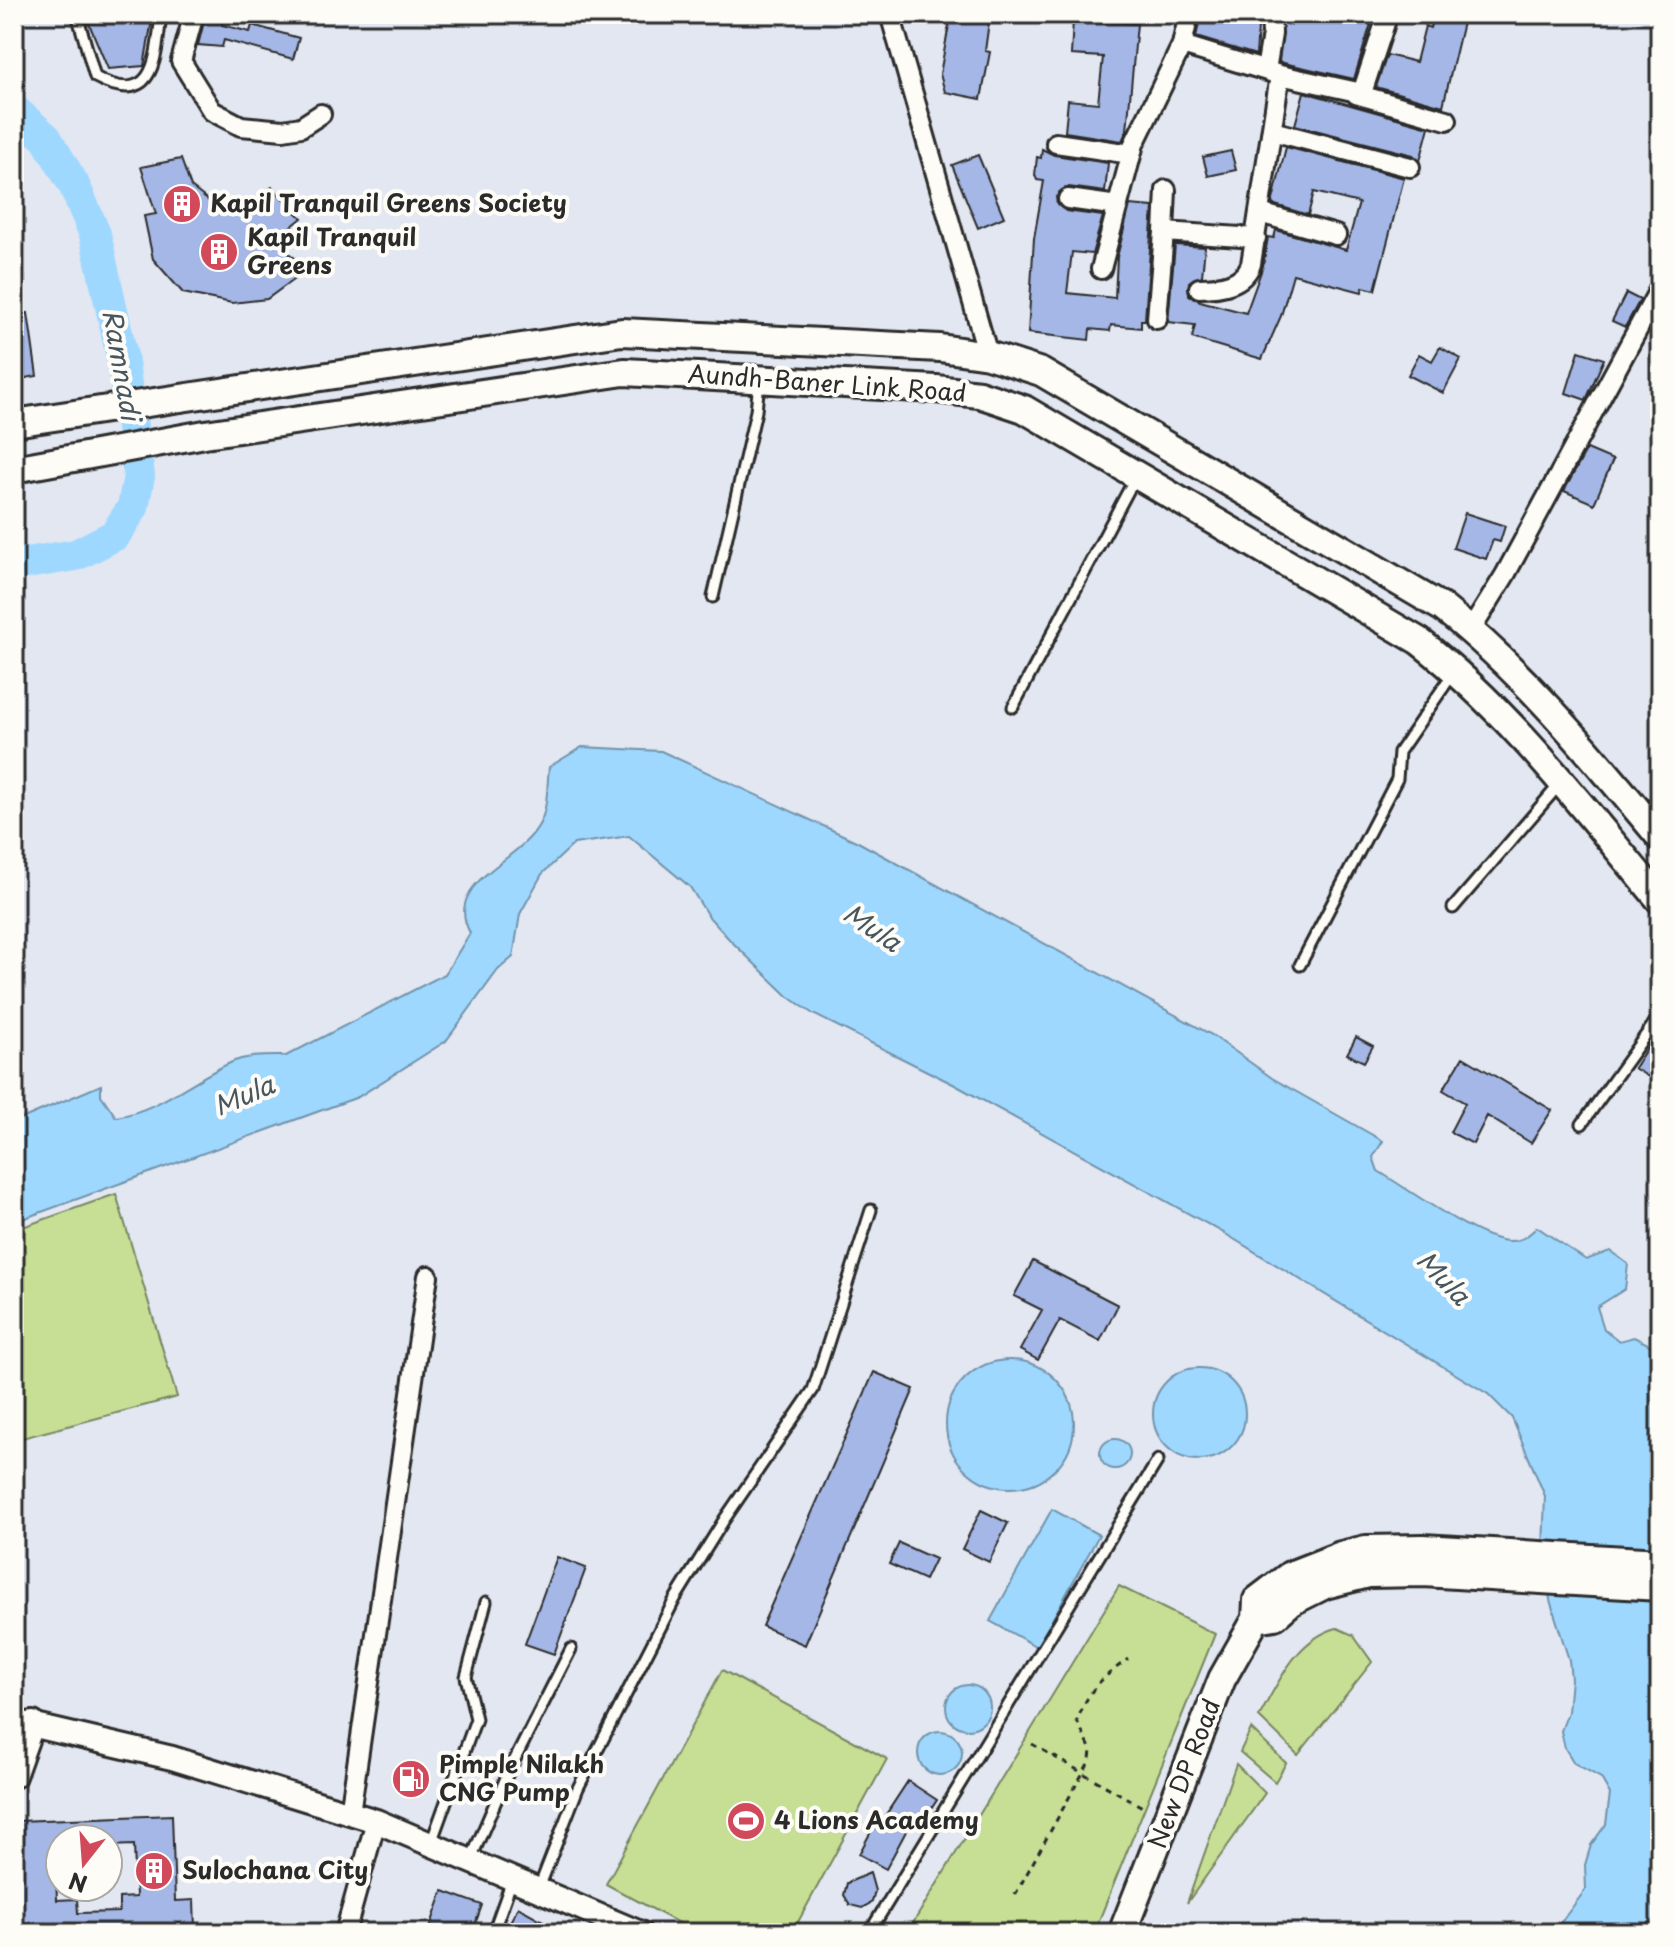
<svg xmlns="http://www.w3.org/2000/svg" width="1674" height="1947" viewBox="0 0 1674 1947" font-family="'Playpen Sans',sans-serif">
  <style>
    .green { fill: #c6df95; stroke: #788560; stroke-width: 2 }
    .water { fill: #9fd8ff; stroke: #7193aa; stroke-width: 2 }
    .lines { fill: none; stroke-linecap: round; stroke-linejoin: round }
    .river { stroke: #9fd8ff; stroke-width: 32 }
    .building { fill: #a4b7e6; stroke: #2b2b2b; stroke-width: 2; fill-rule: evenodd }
    .service-casing { stroke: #2b2b2b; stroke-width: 15 }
    .minor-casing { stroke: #2b2b2b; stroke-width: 24 }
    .tertiary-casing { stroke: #2b2b2b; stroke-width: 28 }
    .secondary-casing { stroke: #2b2b2b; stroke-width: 32 }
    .path { stroke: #2b2b2b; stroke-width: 3; stroke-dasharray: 6 6; stroke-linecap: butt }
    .service { stroke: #fdfcf7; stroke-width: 9 }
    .minor { stroke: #fdfcf7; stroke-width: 18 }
    .tertiary { stroke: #fdfcf7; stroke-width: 22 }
    .secondary { stroke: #fdfcf7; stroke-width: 26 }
    .labels { text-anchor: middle; stroke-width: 8; stroke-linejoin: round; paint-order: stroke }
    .poi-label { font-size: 24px; font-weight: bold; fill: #2b2b2b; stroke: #fdfcf7; text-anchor: start }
    .street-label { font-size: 24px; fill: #2b2b2b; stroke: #fdfcf7 }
    .water-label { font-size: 26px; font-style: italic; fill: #485660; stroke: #fdfcf7 }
  </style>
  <rect width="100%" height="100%" fill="#e2e7f2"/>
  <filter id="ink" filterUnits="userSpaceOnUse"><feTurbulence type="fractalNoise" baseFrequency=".0125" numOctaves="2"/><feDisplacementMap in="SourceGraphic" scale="16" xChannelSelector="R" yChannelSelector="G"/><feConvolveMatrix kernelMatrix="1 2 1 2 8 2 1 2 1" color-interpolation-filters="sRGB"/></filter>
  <g filter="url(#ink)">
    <path class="green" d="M116 1194 177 1397 18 1439 14 1447V1230Z
      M1119 1586 1215 1634 1094 1933H907Z
      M1337 1628 1353 1635 1372 1662 1298 1755 1259 1717C1278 1683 1296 1639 1337 1628Z
      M722 1670 887 1759 792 1933H697L606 1884Z
      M1251 1729 1286 1763 1275 1782 1240 1752Z
      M1236 1764 1265 1793 1187 1903Z"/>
    <path class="water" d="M582 747 661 751 858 842 1212 1035 1272 1078 1383 1141 1373 1157 1378 1171C1408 1189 1479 1241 1510 1241 1522 1241 1529 1235 1537 1227L1586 1260 1610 1251 1628 1264 1625 1289 1597 1307 1604 1329 1619 1341 1634 1337 1652 1346 1660 1363V1933H1553L1586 1889 1585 1865 1591 1845 1606 1824 1610 1794 1601 1778 1574 1763 1565 1748 1561 1731 1568 1712 1571 1679 1569 1660 1550 1600 1543 1549 1545 1496 1512 1418 1488 1394 1224 1233 955 1085 813 1014 788 996 730 940 708 916 690 887 629 836 574 844 542 874 520 914 513 957 498 970 446 1041 358 1097 14 1222V1122L101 1085V1095L116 1117C158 1111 192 1080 230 1063 247 1055 267 1056 286 1056L445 974 470 933C442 881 520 863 540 823 548 808 547 784 549 767Z
      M946 1424a64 64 0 1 1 128 0a64 64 0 1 1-128 0Z
      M1153 1414a46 46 0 1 1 92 0a46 46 0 1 1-92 0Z
      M1100 1454a15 15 0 1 1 30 0a15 15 0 1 1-30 0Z
      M1052 1509 1099 1535 1037 1647 990 1621Z
      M946 1707a22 22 0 1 1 44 0a22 22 0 1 1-44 0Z
      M918 1753a22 22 0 1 1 44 0a22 22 0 1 1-44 0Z"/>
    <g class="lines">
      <path class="river" d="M14 110 46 138 74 185 95 234 122 356 139 476 133 507 115 535 76 555 14 565"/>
    </g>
    <path class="building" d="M85 14H153L144 66 108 69Z
      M206 14H222V25L250 32 252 25 299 38 293 59 224 40 222 47 198 45Z
      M951 14H990L985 51 990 52 981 99 945 92 940 74Z
      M1206 14H1259L1256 55 1196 37 1200 19 1204 20Z
      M1283 14H1374L1354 79 1279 62Z
      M1434 14H1465L1443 106 1376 87 1387 55 1416 62 1425 26 1430 28Z
      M1073 20 1137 24 1127 130 1122 141 1065 132 1068 100 1098 103 1103 57 1071 55Z
      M1304 92 1429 127 1420 161 1413 155 1295 125Z
      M1286 147 1404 178 1375 290 1363 287 1362 292 1293 274 1281 316 1262 359 1192 338 1195 325 1168 322 1175 245 1205 247 1202 276 1189 282V295L1200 301 1246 313 1263 266 1268 237 1274 238 1276 230 1346 250 1359 203 1314 192 1308 215 1272 204Z
      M1042 149 1054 155 1108 163 1105 192 1069 187 1056 197 1057 204 1066 211 1103 216 1092 254 1072 252 1067 293 1115 298 1117 257 1130 205 1153 207 1145 320H1141V328L1111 325 1110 331 1090 329 1089 340 1028 333 1034 238 1044 181 1037 180 1035 175 1037 157 1041 158Z
      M1231 151 1236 170 1208 176 1203 157Z
      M978 155 1004 217 978 228 952 165Z
      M181 159 191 187 214 205 229 208 249 205 272 187 302 218 274 241 308 269 267 299 232 303 183 293 153 259 144 216 156 214 141 167Z
      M1626 293 1640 300 1625 327 1612 321Z
      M28 313 37 376 14 380V316Z
      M1440 347 1461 359 1443 393 1408 375 1419 354 1432 361Z
      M1579 351 1604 359 1586 400 1566 393Z
      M1587 449 1613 460 1594 504 1564 491Z
      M1465 513 1505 526 1500 542 1493 540 1486 559 1453 548Z
      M1356 1037 1373 1046 1364 1062 1347 1054Z
      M1650 1043 1660 1050V1084L1634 1068Z
      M1463 1057 1552 1110 1531 1143 1487 1116 1473 1144 1450 1132 1465 1103 1443 1090Z
      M1033 1261 1118 1305 1100 1341 1060 1320 1038 1360 1020 1350 1042 1310 1014 1296Z
      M874 1372 914 1389 805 1645 762 1626Z
      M981 1510 1008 1523 989 1562 962 1549Z
      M899 1543 935 1559 925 1580 889 1564Z
      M557 1557 586 1568 554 1654 525 1644Z
      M908 1781 937 1800 920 1826 912 1820 886 1869 859 1854 874 1826 877 1828Z
      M172 1815 175 1901 194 1900 195 1928 14 1933 15 1875H21L18 1821ZM60 1839H108V1846L134 1845 136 1897 119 1898V1912L78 1913 77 1899 57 1900 55 1848H60Z
      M870 1873 875 1891 872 1902 862 1908 850 1905 844 1895 847 1883Z
      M443 1891 482 1905 472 1933H428Z
      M518 1907 565 1933H504Z"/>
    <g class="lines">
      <defs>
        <path id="service" d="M77 14 95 77C155 109 156 58 161 14
          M14 199 18 282 14 283
          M713 597 756 411 759 382
          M1013 707 1135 478
          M1453 908 1559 785
          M1300 965 1397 779 1399 752 1454 672
          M1582 1124 1660 1015
          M431 1843 476 1719 466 1677 486 1602
          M470 1861 508 1773 571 1649
          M539 1888 578 1788 675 1599 724 1520 813 1390 871 1210
          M493 1933 512 1880
          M869 1933 1158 1460"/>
        <path id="minor" d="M194 14 181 61 212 111 241 126 283 130 301 127 321 114
          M890 14 988 355
          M1182 45 1280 75 1251 264C1243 285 1220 288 1199 288
          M1266 70 1272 34 1271 14
          M1280 75 1362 93 1385 23
          M1356 94 1447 120
          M1272 131 1410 167
          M1056 143 1131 154
          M1068 199 1118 206
          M1260 213 1336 235
          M1164 232 1166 190
          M1101 269 1134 144 1182 45 1189 14
          M1157 319 1164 232 1256 238
          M1471 630 1505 575 1660 288
          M350 1813 428 1276
          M345 1933 376 1821"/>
        <path id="tertiary" d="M14 1721 172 1758 376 1821 640 1933
          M14 1776 33 1723"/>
        <path id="secondary" d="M14 423 622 332 940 348 988 355 1041 372 1443 608C1525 673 1593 757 1660 837
          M14 469 205 434 624 372 936 389 979 394 1024 409 1419 641C1512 713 1585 811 1660 900
          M1256 1619 1275 1616 1291 1602 1325 1585 1369 1574 1423 1573 1660 1587
          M1122 1933 1222 1679 1256 1619 1257 1600 1290 1575 1341 1555 1366 1549 1423 1548 1660 1562"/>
      </defs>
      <use href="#service" class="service-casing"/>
      <use href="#minor" class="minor-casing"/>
      <use href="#tertiary" class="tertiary-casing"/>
      <use href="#secondary" class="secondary-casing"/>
      <path class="path" d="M1032 1744 1146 1809
        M1015 1895 1090 1760 1091 1750 1077 1721C1090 1687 1100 1680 1128 1659"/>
      <use href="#service" class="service"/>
      <use href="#minor" class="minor"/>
      <use href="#tertiary" class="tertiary"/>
      <use href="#secondary" class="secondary"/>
    </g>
  </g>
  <defs>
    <symbol id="building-disc" viewBox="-11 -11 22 22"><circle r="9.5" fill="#d1495b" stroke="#fdfcf7"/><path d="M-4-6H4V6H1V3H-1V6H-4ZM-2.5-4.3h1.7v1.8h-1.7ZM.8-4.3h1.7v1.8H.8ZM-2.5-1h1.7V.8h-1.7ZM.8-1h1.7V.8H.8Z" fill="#fff"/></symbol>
    <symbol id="fuel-disc" viewBox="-11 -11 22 22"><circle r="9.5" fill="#d1495b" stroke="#fdfcf7"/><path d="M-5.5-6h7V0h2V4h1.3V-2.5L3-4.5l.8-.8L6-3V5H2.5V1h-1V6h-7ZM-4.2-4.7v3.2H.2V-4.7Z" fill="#fff"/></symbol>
    <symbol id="stadium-disc" viewBox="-11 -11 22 22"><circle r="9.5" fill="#d1495b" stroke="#fdfcf7"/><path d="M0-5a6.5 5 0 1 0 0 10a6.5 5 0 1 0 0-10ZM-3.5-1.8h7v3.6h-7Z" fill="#fff"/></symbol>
  </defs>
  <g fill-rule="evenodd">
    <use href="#building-disc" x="160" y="182" width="44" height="44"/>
    <use href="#building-disc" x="197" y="230" width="44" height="44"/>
    <use href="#fuel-disc" x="389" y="1757" width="44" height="44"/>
    <use href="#stadium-disc" x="724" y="1799" width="44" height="44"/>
    <use href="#building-disc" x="132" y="1849" width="44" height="44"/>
  </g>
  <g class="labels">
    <g class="poi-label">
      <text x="210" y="212">Kapil Tranquil Greens Society</text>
      <text x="247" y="246">Kapil Tranquil<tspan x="247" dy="28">Greens</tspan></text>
      <text x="439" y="1773">Pimple Nilakh<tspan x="439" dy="28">CNG Pump</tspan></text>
      <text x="774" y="1829">4 Lions Academy</text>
      <text x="182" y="1879">Sulochana City</text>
    </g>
    <g class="street-label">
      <text transform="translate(827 384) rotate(4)" y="8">Aundh-Baner Link Road</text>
      <text transform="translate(1185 1774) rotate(-69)" y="8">New DP Road</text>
    </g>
    <g class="water-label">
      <text transform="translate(121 365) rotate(80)" y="9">Ramnadi</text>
      <text transform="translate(872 928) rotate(34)" y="9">Mula</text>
      <text transform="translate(244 1096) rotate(-23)" y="9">Mula</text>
      <text transform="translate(1443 1278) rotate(46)" y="9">Mula</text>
    </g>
  </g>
  <rect width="1674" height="1947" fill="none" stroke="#fdfcf7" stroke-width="48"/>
  <rect x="24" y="24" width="1626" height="1899" fill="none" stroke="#2b2b2b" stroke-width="3" filter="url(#ink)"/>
  <g transform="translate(84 1863) rotate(197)"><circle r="38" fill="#fdfcf7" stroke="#a9a8a5" stroke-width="2"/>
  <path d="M0-6L14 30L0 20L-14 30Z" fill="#d1495b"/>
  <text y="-12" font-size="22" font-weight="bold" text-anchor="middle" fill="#2b2b2b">N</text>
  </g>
</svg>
